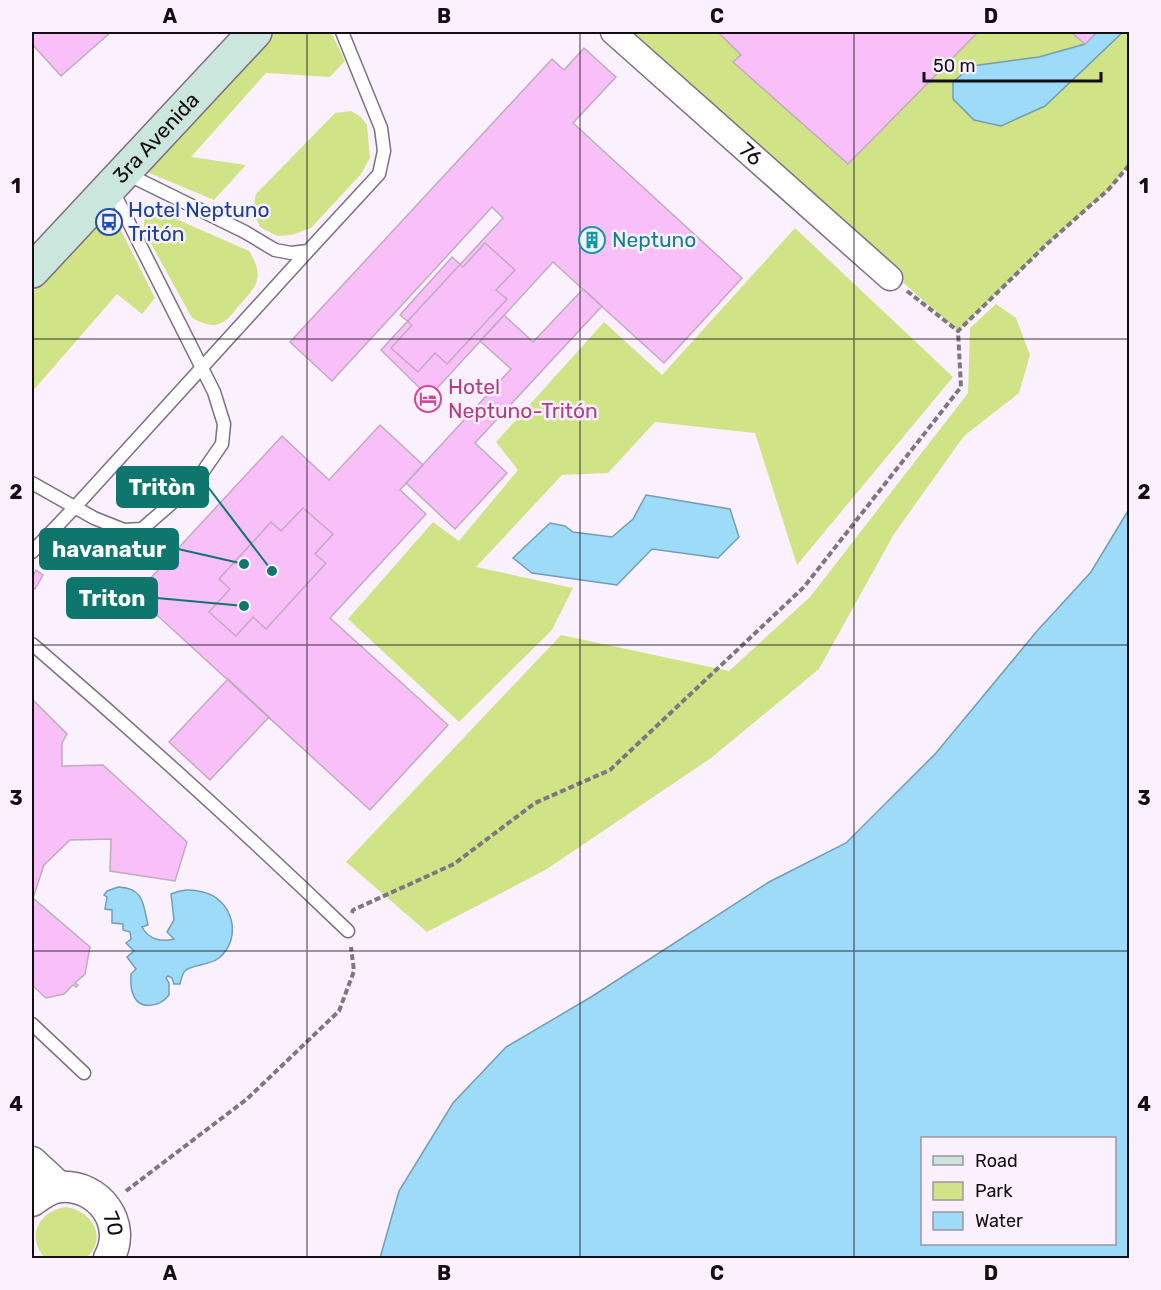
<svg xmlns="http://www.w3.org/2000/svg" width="1161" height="1290" viewBox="0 0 1161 1290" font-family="Rubik,sans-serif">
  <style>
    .green { fill: #d1e387 }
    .water { fill: #9ddbf8; stroke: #749db4; stroke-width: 1.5; fill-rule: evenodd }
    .building { fill: #f9bff9; stroke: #c0abbf; stroke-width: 1.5 }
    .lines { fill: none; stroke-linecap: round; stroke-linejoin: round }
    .service-casing { stroke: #7d6e82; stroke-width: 15 }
    .minor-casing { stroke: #7d6e82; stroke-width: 27 }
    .tertiary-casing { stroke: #7d6e82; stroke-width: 33 }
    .secondary-casing { stroke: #7d6e82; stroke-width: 36 }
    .path { stroke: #7e7680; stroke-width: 4; stroke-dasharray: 6 3; stroke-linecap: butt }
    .service { stroke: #fff; stroke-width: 12 }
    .minor { stroke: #fff; stroke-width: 24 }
    .tertiary { stroke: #fff; stroke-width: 30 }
    .secondary { stroke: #cbe6dc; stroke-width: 33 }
    .grid { fill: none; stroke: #130d14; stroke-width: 1.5; stroke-opacity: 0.55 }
    .labels { text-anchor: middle; stroke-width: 5; stroke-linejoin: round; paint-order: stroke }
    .street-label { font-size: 21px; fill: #130d14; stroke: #fbf0fe }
    .transit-label { font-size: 21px; fill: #164399; stroke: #fbf0fe; text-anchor: start }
    .culture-label { font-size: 21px; fill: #0d838f; stroke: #fbf0fe; text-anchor: start }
    .hotel-label { font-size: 21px; fill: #b23c85; stroke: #fbf0fe; text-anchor: start }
    .leader { fill: none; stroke: #0f766e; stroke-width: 2 }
    .callout-dot { fill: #0f766e; stroke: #fbf0fe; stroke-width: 2 }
    .callout { fill: #0f766e; stroke: #0f766e; stroke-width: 2 }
    .callout-label { font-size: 22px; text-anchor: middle; font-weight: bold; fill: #fff }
    .neatline { fill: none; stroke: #130d14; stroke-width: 2 }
    .grid-label { font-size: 20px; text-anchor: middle; font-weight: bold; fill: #130d14 }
  </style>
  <rect width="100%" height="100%" fill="#fbf0fe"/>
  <path class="green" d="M275 32H331L345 61 330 77 266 73 191 157 246 165 214 200 142 170Z
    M618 32H1129V164L1109 189 1047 244 958 331Z
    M351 111 361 117 367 125 370 158 361 174 311 228 292 235 277 236 260 227 253 211 256 194 335 113Z
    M110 208 155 298 142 314 117 294 32 392V293Z
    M158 211 249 251C266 278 256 287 237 308 232 314 227 321 219 324 209 327 201 322 192 318L144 231V221L148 214Z
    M795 228 953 377 797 565 755 433 655 422 608 473 562 475 476 567 573 588 552 630 459 722 348 619 433 522 459 541 518 470 496 442 604 322 662 375Z
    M996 304 1016 318 1030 355 1019 393 964 436 894 534 819 669 711 758 547 869 427 932 346 862 561 635 729 671 810 597 968 393 970 328Z
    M65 1207C92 1210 109 1238 86 1258H45C26 1237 38 1212 65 1207Z"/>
  <path class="water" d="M1097 32H1123L1045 106 1001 126 974 120 953 99V82L972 66 1039 57 1085 44Z
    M646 495 730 509 739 537 718 558 652 549 617 585 532 573 513 558 550 523 565 526 573 532 612 537 633 519Z
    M1129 509V1258H380L399 1191 453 1103 506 1047 591 997 769 882 846 843 936 753 1037 631 1091 572ZM922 1138H1114V1244H922Z
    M118 887C145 888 143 905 148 925L142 927C149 940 162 942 174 939L167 932 174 920 171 894C182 889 191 889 203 892 233 899 243 938 219 958 209 966 191 964 185 971 182 974 181 980 180 984H174L172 978 168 976 166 978 169 983V995C160 1007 139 1011 133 994 130 988 131 980 131 974L136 969 127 957 134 951 126 943 131 939 130 932 123 930V924L112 923V910L105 909 107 897 104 895 107 891Z"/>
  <path class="building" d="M32 32H111L61 76 32 44Z
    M718 32H978L848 164 733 62 741 55Z
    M1071 32H1097L1085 44Z
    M584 48 616 77 573 123 742 278 664 363 553 262 429 397 381 350 503 218 492 207 332 381 290 342 552 59 564 70Z
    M485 243 515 270 496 290 507 299 447 364 435 353 418 372 391 348 412 325 400 315 452 257 463 267Z
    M583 289 602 306 475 443 507 473 455 529 406 483 511 369 480 341 504 315 533 342Z
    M380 425 423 465 400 490 426 514 330 618 448 725 370 810 135 595 282 436 329 480Z
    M303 508 333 534 315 554 326 563 266 629 253 617 236 636 209 612 230 589 219 579 271 522 281 531Z
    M36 570 43 575 35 589 32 587V578Z
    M228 679 269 717 210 780 169 742Z
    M32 699 67 734 62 743V766L103 765 187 842 175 881 110 871 111 839 70 840 44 865 33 898 90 947 85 974 75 983 78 985 76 987 73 985 64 994 46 998 32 985Z"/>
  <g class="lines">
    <defs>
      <path id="service" d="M125 173 245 232 275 250 291 253 308 251 379 174 384 151 381 128 342 32
        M32 483 94 518 124 530 142 529 195 483 222 444 224 424 214 392 111 187
        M32 552 75 507 308 251
        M32 644C140 737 245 832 348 931
        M32 1024 84 1073"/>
      <g id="minor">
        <path id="s1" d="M613 32 890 278"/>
      </g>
      <g id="tertiary">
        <path d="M32 1162 59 1187"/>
        <path id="s2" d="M32 1201C40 1195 49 1188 60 1187 99 1184 128 1224 109 1258"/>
      </g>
      <g id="secondary">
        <path id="s3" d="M32 271 255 32"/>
      </g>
    </defs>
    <use href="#service" class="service-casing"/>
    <use href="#minor" class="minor-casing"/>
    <use href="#tertiary" class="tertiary-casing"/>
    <use href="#secondary" class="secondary-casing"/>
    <path class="path" d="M907 291 958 331 1047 244 1109 189 1130 164
      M352 913 353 910 454 864 535 803 610 770 804 587 961 387 958 331
      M126 1191 247 1099 339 1011 354 971 351 947"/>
    <use href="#service" class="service"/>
    <use href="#minor" class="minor"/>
    <use href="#tertiary" class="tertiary"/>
    <use href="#secondary" class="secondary"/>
  </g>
  <path class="grid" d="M307 32V1258M580 32V1258M854 32V1258M32 339H1130M32 645H1130M32 951H1130"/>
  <defs>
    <symbol id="bus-ring" viewBox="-11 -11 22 22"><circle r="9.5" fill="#fbf0fe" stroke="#1a4fb4" stroke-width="1.5"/><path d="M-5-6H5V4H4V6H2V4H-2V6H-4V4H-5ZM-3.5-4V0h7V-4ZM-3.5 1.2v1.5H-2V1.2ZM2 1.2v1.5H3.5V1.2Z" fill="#1a4fb4"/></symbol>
    <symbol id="building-ring" viewBox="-11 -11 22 22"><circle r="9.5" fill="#fbf0fe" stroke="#0f9aa8" stroke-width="1.5"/><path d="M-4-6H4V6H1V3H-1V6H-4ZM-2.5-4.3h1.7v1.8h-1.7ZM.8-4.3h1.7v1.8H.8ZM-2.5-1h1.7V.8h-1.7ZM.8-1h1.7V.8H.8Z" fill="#0f9aa8"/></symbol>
    <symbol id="hotel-ring" viewBox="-11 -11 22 22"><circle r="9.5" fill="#fbf0fe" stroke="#d1479c" stroke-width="1.5"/><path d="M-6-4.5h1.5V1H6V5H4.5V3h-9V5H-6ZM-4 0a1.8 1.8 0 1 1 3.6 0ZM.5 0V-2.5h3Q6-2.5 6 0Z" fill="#d1479c"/></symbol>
  </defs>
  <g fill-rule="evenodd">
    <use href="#bus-ring" x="94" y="207" width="30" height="30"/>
    <use href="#building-ring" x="577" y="225" width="30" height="30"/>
    <use href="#hotel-ring" x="413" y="384" width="30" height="30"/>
  </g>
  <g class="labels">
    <g class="street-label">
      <text dy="7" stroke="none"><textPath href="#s3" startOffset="182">3ra Avenida</textPath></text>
      <text dy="7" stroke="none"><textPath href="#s1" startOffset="184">76</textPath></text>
      <text dy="7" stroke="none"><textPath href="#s2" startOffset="102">70</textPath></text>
    </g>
    <g class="transit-label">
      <text x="128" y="217">Hotel Neptuno<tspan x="128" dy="24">Tritón</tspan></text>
    </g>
    <g class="culture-label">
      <text x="612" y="247">Neptuno</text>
    </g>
    <g class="hotel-label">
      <text x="448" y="394">Hotel<tspan x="448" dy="24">Neptuno-Tritón</tspan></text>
    </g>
  </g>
  <path class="leader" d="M272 571L208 487M244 564L178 549M244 606L157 598"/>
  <g class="callout-dot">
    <circle cx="272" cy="571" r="6"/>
    <circle cx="244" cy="564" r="6"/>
    <circle cx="244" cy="606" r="6"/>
  </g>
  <g class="callout">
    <rect x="117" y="467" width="91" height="40" rx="6"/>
    <rect x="40" y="529" width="138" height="40" rx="6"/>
    <rect x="67" y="578" width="90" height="40" rx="6"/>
  </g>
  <g class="callout-label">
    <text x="162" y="495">Tritòn</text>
    <text x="109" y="557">havanatur</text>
    <text x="112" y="606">Triton</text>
  </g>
  <rect width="1161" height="1290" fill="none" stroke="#fbf0fe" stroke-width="66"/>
  <rect x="921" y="1137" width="195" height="108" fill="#fbf0fe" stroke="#9e95a0" stroke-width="1.5"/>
  <rect x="933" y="1156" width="30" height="9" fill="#cbe6dc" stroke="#9e95a0" stroke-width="1.5"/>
  <text x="975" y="1167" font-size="18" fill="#130d14">Road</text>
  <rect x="933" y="1182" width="30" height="18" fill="#d1e387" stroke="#9e95a0" stroke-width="1.5"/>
  <text x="975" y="1197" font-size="18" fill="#130d14">Park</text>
  <rect x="933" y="1212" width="30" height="18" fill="#9ddbf8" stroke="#9e95a0" stroke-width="1.5"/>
  <text x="975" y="1227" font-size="18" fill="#130d14">Water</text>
  <path d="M924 72v9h177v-9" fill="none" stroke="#130d14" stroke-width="3"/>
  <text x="933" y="72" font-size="18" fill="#130d14" stroke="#fbf0fe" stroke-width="4.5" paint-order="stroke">50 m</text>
  <rect x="33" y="33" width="1095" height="1224" class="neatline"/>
  <g class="grid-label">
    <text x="170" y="23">A</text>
    <text x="444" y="23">B</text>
    <text x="717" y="23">C</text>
    <text x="991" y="23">D</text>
    <text x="16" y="193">1</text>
    <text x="1144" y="193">1</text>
    <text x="16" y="499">2</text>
    <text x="1144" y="499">2</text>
    <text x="16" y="805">3</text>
    <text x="1144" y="805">3</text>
    <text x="16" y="1111">4</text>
    <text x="1144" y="1111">4</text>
    <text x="170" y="1280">A</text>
    <text x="444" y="1280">B</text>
    <text x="717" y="1280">C</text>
    <text x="991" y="1280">D</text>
  </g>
</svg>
